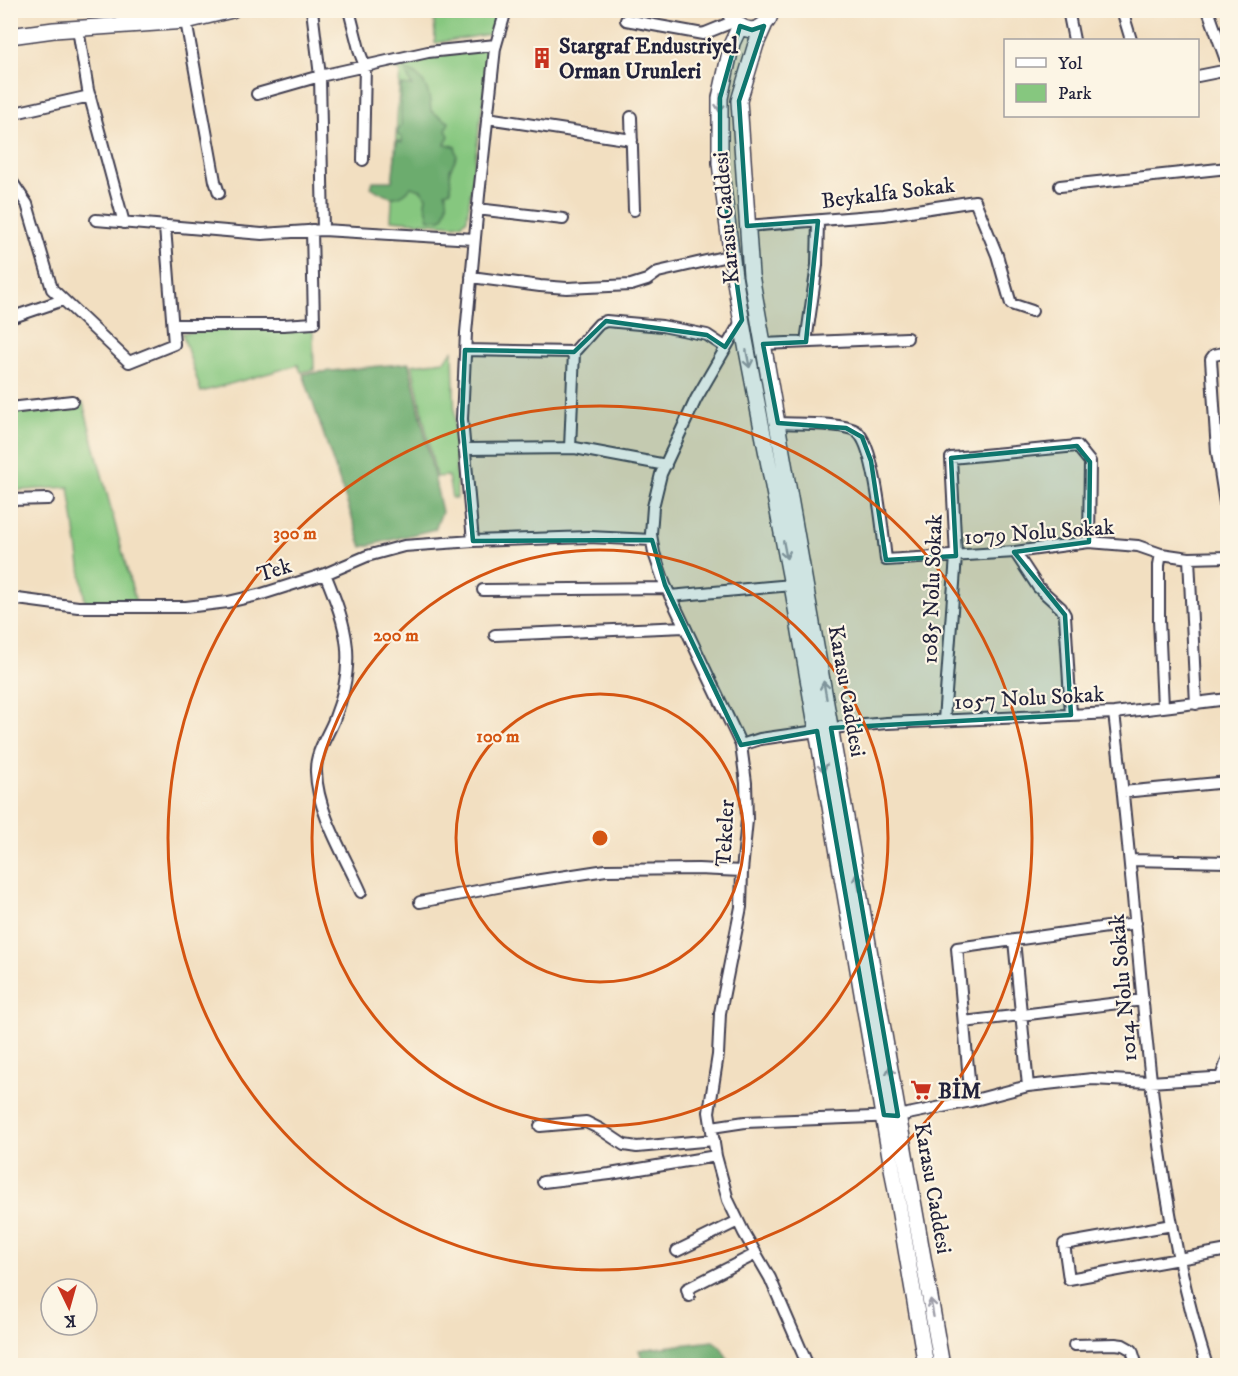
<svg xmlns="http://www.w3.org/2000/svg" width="1238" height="1376" viewBox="0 0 1238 1376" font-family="'IM FELL DW Pica',serif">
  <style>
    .green { fill: #86c77f; stroke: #54745d; stroke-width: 1.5 }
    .forest { fill: #6cac6e; stroke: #476754; stroke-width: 1.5 }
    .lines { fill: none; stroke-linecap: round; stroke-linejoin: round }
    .street-casing { stroke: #413e4f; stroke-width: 14 }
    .secondary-casing { stroke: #413e4f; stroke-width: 18 }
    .street { stroke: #fff; stroke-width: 10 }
    .secondary { stroke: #fff; stroke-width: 15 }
    .oneway { stroke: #9c9ca7 }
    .marked { fill: #0f766e; fill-opacity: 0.2; stroke: #0f766e; stroke-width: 4.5; stroke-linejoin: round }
    .ring { fill: none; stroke: #d45411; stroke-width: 3 }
    .labels { text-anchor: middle; stroke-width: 4.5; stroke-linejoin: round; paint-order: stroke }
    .poi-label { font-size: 22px; font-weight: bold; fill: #22223b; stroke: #fcf5e5; text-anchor: start }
    .street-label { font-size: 22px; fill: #22223b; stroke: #fcf5e5 }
    .centre { fill: #d45411; stroke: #fcf5e5; stroke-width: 3 }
    .ring-label { font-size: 18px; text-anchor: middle; font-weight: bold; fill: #d45411; stroke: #fcf5e5; stroke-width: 4.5; stroke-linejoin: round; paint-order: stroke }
  </style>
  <rect width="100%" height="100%" fill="#fcf5e5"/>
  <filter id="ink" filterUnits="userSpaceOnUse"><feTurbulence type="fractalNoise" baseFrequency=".0167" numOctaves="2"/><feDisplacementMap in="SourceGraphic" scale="12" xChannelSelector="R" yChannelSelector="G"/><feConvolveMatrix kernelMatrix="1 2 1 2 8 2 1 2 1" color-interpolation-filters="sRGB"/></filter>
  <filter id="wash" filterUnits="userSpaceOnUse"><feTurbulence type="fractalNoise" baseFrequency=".008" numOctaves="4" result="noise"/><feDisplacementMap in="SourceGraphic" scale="24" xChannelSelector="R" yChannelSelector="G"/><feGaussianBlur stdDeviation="1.35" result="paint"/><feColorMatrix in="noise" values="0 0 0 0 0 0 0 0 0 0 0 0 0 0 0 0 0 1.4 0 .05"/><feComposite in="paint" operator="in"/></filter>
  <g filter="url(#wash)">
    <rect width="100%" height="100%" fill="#f2dfc1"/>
    <path class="green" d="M434 11H500L496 33 435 43Z
      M484 47 490 50 467 219 461 224 454 225 391 220 400 70 379 68 383 64Z
      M304 324 309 325 313 332 314 370 301 372 298 365 201 392 182 333Z
      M453 351 457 498H452L448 476 436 477 412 365 444 361Z
      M83 403 136 603 85 602 69 487 11 491V412Z"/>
    <path class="forest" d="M404 69C425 75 430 92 431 111L449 122 446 130 449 136 445 144 455 146 457 156 450 170 451 190 445 192C450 201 447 210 442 219H429L425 203 426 197 421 190 411 187C398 203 387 198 371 187L373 181H392L397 141 402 142V138L397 134 399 128 401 127V85L412 86Z
      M409 363 442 512 435 529 362 547 303 374Z
      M713 1341 721 1347 731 1365H644L639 1350Z"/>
  </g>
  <g filter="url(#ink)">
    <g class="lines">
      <defs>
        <path id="street" d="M312 10 320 76 323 230
          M349 10 360 53 365 66 363 160
          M1068 10 1074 40
          M1122 10 1131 40
          M1208 10 1228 66
          M626 20 703 34 735 21
          M186 21 215 181 219 193
          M78 29 88 90 124 223
          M1198 76 1228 70
          M257 94 320 76 428 52 496 45
          M10 114 90 96
          M631 117 634 210
          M487 118 632 140
          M10 179 27 204 52 289 129 362 174 344 165 227
          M1060 186 1228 168
          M477 209 563 219
          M96 220 262 234 323 230 474 239
          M747 226 884 215 975 201 997 255 1011 304 1032 311
          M471 277 540 286 567 288 631 285 647 280 658 272 732 255
          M10 318 63 300
          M742 320 696 399 661 474 653 507 651 534 654 553 665 585 741 745 746 783 747 820 742 871 741 907 720 1013 718 1055 709 1112 716 1156 728 1200 744 1233 770 1278 808 1366
          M173 325H283L314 323 312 230
          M806 342 817 265 818 221
          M763 344 907 338
          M465 350 574 352
          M1228 352 1214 355 1211 359 1217 452 1228 522
          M10 408 72 401
          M778 423C796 424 842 422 856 431 875 443 883 535 886 560L1015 552 1089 542 1138 546 1161 554 1189 558 1228 557
          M570 448 574 352 599 324 606 321 662 326 707 335 725 347
          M464 449 575 448 666 465
          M10 500 48 499
          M473 541 462 419 466 333 479 195 495 48 506 10
          M1015 552 1038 587 1061 608 1065 615 1071 715
          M1161 554 1159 565V620L1163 707
          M1189 558 1196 704
          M325 574C348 629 357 662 334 720 327 737 315 753 316 772 317 812 345 856 361 892
          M483 590 666 588
          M670 596 792 585
          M10 598 78 607H186L228 602 262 594 325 574 367 556 404 546 473 541 589 537 652 540
          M495 635 685 627
          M1114 713C1123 788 1130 864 1137 940 1150 1083 1163 1227 1207 1366
          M944 720 956 556 951 458 1077 446 1090 462 1089 542
          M831 728 887 723 1114 713 1228 699
          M741 745 760 739 817 731
          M1123 792 1228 782
          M1130 860 1228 862
          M420 902 508 885 606 870 698 869 742 871
          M1014 940 1028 1086
          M964 1022 1143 1000
          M1221 1077 1228 1058
          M971 1101 957 948 1136 923
          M540 1126 586 1122 600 1129 624 1145 637 1147 714 1140
          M712 1127 745 1122 898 1116 971 1101 1028 1086 1092 1079 1150 1082 1228 1077
          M543 1182 610 1174 716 1156
          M1172 1225 1064 1244 1069 1279 1228 1250
          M677 1251 738 1221
          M689 1296 687 1289 756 1254
          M1074 1345 1115 1344 1123 1345 1132 1350 1137 1366"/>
        <path id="secondary" d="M727 10C732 15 734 21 739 25 752 36 770 26 771 10
          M740 26 732 43 720 98V163L734 276 745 340 792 585 926 1366
          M764 26 756 44 739 101 751 275 942 1366
          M10 36 54 30 186 21 232 10"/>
      </defs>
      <use href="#street" class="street-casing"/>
      <use href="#secondary" class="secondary-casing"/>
      <use href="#street" class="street"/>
      <use href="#secondary" class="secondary"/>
    </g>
    <defs><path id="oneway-shaft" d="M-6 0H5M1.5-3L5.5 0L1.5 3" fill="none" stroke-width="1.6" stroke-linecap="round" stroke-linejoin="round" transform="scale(1.5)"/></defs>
    <g class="oneway">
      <use href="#oneway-shaft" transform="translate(720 103) rotate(94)"/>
      <use href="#oneway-shaft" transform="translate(748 359) rotate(79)"/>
      <use href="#oneway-shaft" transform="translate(785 550) rotate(79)"/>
      <use href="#oneway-shaft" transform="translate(825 690) rotate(-100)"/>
      <use href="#oneway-shaft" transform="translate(822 763) rotate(80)"/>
      <use href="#oneway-shaft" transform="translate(858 882) rotate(-100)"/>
      <use href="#oneway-shaft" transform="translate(891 1075) rotate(-100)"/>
      <use href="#oneway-shaft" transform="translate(932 1308) rotate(-100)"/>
    </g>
  </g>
  <path class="marked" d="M740 26 752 30 764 26 739 101 747 226 818 221 806 342 763 344 778 423 846 428 862 437 871 461 886 560 956 556 951 458 1077 446 1090 462 1089 542 1014 552 1065 615 1071 715 831 728 898 1116 884 1115 817 731 741 745 665 585 652 540 473 541 462 419 465 350 574 352 606 321 707 335 725 347 742 320 720 163V98Z"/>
  <g class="ring">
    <circle cx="600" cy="838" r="144"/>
    <circle cx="600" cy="838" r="288"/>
    <circle cx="600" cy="838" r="432"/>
  </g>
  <defs>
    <symbol id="building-bare" viewBox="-9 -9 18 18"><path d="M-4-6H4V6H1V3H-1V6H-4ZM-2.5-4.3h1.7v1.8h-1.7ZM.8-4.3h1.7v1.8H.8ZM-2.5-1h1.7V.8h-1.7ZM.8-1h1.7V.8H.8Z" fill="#c8321e" stroke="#fcf5e5" stroke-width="2.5" paint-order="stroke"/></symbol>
    <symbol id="supermarket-bare" viewBox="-9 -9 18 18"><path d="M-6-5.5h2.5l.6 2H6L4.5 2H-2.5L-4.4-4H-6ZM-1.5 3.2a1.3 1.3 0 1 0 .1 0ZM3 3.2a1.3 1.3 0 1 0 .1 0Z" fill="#c8321e" stroke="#fcf5e5" stroke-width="2.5" paint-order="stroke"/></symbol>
  </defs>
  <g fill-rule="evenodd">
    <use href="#building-bare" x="527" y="43" width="30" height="30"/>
    <use href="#supermarket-bare" x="906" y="1075" width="30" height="30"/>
  </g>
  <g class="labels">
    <g class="poi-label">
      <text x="559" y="53">Stargraf Endustriyel<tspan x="559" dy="25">Orman Urunleri</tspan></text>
      <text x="938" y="1098">BİM</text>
    </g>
    <g class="street-label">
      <text transform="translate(888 192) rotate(-7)" y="8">Beykalfa Sokak</text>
      <text transform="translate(725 218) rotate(-95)" y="8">Karasu Caddesi</text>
      <text transform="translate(1039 531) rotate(-4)" y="8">1079 Nolu Sokak</text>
      <text transform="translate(274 569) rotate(-18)" y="8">Tek</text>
      <text transform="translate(931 589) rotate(-88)" y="8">1085 Nolu Sokak</text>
      <text transform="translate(848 691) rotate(80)" y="8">Karasu Caddesi</text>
      <text transform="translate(1029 697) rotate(-3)" y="8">1057 Nolu Sokak</text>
      <text transform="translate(724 833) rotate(-87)" y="8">Tekeler</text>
      <text transform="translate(1122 988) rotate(-95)" y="8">1014 Nolu Sokak</text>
      <text transform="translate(934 1188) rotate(80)" y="8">Karasu Caddesi</text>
    </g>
  </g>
  <circle cx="600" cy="838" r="9" class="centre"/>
  <g class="ring-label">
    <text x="295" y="539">300 m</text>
    <text x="396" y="641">200 m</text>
    <text x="498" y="742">100 m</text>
  </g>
  <rect width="1238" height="1376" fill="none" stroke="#fcf5e5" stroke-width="36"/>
  <rect x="1004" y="39" width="195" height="78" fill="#fcf5e5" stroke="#a5a1a1" stroke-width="1.5"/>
  <rect x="1016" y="58" width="30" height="9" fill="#ffffff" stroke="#a5a1a1" stroke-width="1.5"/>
  <text x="1058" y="69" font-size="18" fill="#22223b">Yol</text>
  <rect x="1016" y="84" width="30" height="18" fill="#86c77f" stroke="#a5a1a1" stroke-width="1.5"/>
  <text x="1058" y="99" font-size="18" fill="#22223b">Park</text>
  <g transform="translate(69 1307) rotate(175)"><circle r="28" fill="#fcf5e5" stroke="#a5a1a1" stroke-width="1.5"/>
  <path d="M0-4.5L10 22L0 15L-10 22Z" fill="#c8321e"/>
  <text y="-9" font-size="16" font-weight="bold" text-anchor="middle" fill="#22223b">K</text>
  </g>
</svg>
